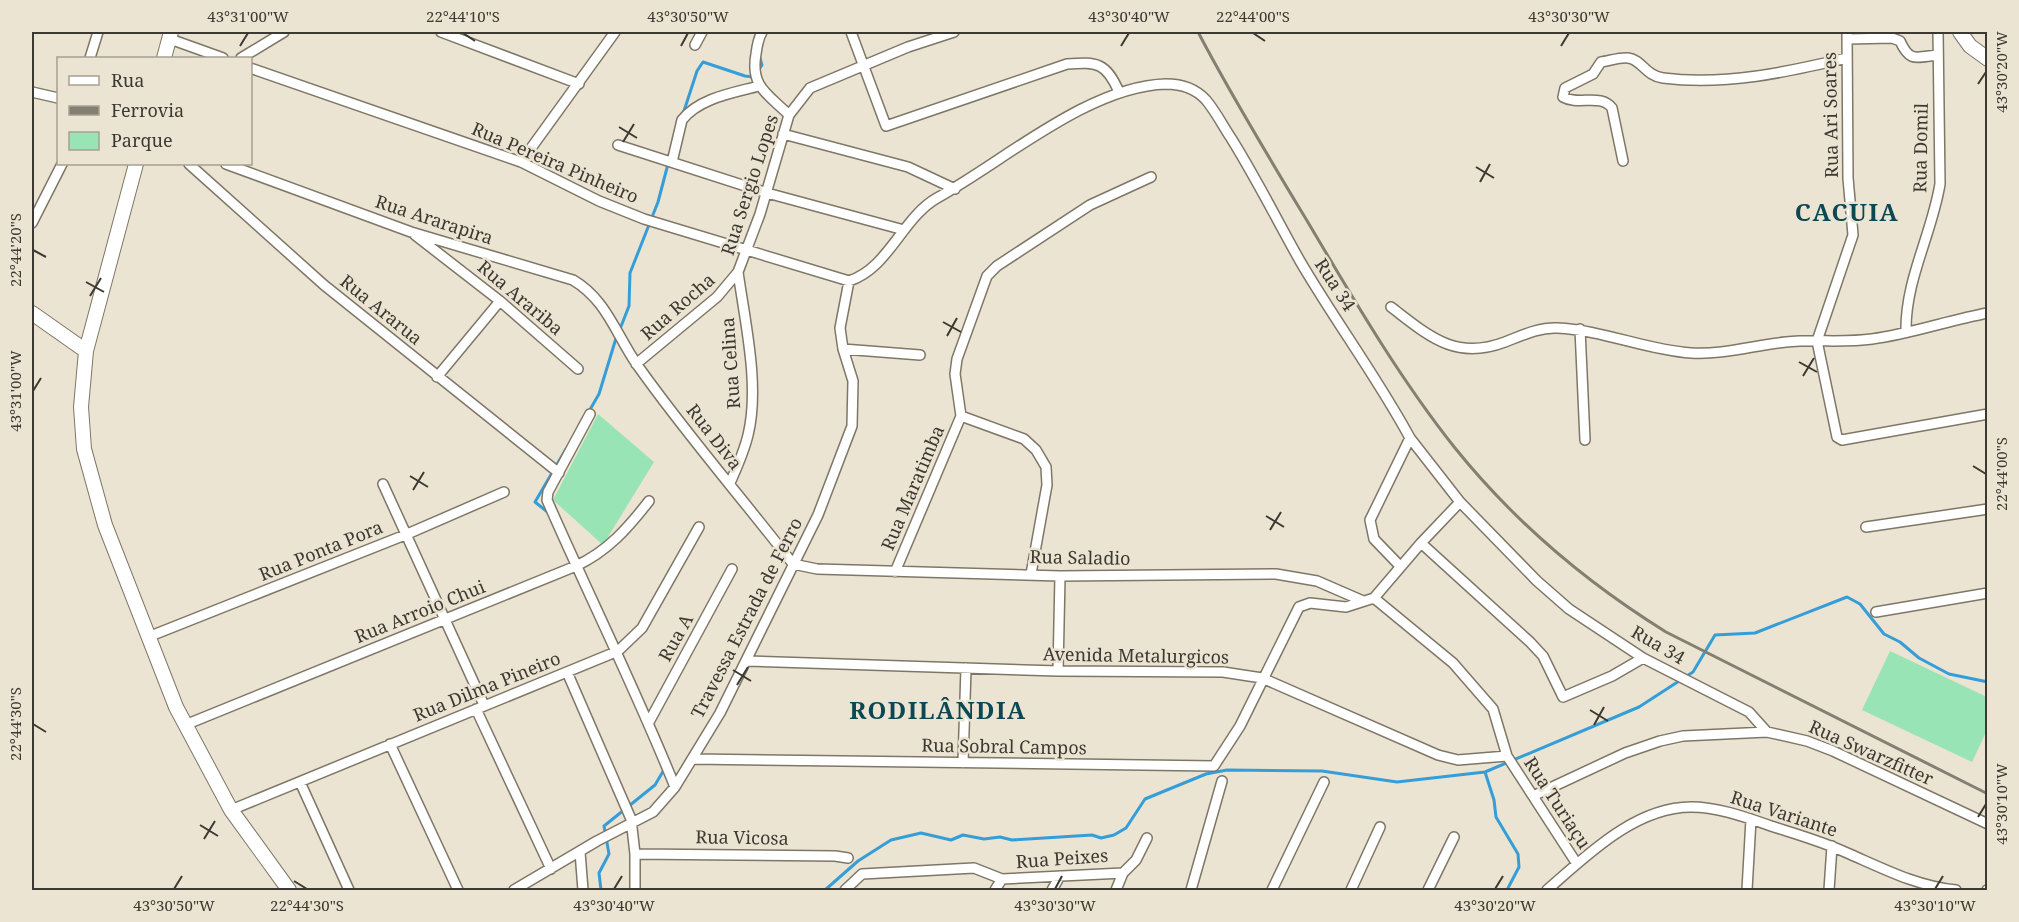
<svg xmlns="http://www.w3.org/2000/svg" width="2019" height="922" viewBox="0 0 2019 922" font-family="'Noto Serif',serif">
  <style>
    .green { fill: #98e4b4 }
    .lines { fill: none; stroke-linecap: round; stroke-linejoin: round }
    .stream { stroke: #359ed8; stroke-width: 3 }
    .street-casing { stroke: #7e7767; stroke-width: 12 }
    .secondary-casing { stroke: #7e7767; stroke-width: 16 }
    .street { stroke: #fff; stroke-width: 9 }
    .secondary { stroke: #fff; stroke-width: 14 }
    .rail { stroke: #847f73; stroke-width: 3 }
    .ticks { fill: none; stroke: #3c3932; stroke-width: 2 }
    .labels { text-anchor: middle; stroke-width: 5; stroke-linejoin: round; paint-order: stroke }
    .street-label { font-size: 18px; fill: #3c3932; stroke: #ece4d2 }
    .district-label { font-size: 24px; font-weight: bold; letter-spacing: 1.5px; fill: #0b4853; stroke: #ece4d2 }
    .neatline { fill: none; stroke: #3c3932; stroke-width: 2 }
    .ticks-label { font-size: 15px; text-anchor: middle; fill: #3c3932 }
  </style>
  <rect width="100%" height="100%" fill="#ece4d2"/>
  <path class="green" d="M598 414 654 462 603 545 553 500Z
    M1890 651 1987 697V730L1972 762 1862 710Z"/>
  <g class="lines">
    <path class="stream" d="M758 71 762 65 759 55
      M683 114 697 71 703 62 745 76 754 77
      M620 329 629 306 630 273 658 202 668 164
      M588 413 599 394 617 335
      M550 514 535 502 566 449
      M1485 772 1494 800 1496 817 1518 854 1519 867 1507 890
      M601 890 599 873 609 854 604 826 655 785 665 768
      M825 890 858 861 891 840 921 833 951 840 963 835 984 839 1000 837 1012 840 1092 835 1101 838 1114 835 1126 828 1145 799 1206 774 1227 770 1322 771 1397 782 1485 772 1639 707 1693 672 1715 635 1755 633 1847 597 1860 604 1884 634 1900 642 1919 658 1949 674 1988 682"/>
    <defs>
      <path id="street" d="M441 32 579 84
        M762 32C758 39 757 46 756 54 750 87 768 94 789 115
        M851 32 886 126 1067 64C1097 62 1106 62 1119 92
        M1847 32 1848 178 1853 235 1817 341 1837 437 1842 440 1988 414
        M170 39 223 58
        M1847 39 1892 38 1900 41C1910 63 1916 57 1938 55
        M695 45 702 32
        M90 58 98 32
        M241 58 284 32
        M250 68 521 162 599 201 644 219 849 281
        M32 92 58 98
        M783 134 908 167 955 189
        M618 145 767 193 904 230
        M1623 161 1612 108C1601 93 1578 106 1563 97L1565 88 1593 74 1601 62C1609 61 1620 57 1628 58 1641 59 1646 76 1663 78 1725 86 1787 72 1847 58
        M521 162 615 32
        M672 162 682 120C699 98 733 93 759 86
        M189 164 324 285 559 473
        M226 164 411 232 573 280C607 300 616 335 638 366 686 434 742 498 793 564
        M32 223 62 164
        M415 235 500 301 578 369
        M849 281C889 268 902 218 937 198 1004 161 1089 86 1166 84 1181 84 1196 89 1206 100 1216 112 1223 126 1231 138 1256 178 1277 220 1300 261 1335 321 1377 377 1410 438L1370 520 1374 539 1400 566
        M1391 307C1429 336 1455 361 1505 342 1521 336 1539 327 1557 328 1603 330 1646 350 1691 353 1723 355 1755 345 1786 342 1814 339 1844 343 1872 339 1911 334 1949 320 1988 313
        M1580 329 1585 440
        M1906 332C1905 280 1932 234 1940 184L1938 32
        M843 349 920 355
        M636 364 717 297 738 272 760 214 789 115 810 88 908 47 954 32
        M437 377 500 301
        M590 414 548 492 547 500C589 596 636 690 675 787
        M961 416 955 374 957 359 987 276 997 266 1090 205 1151 177
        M961 416 1024 439 1036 450 1046 467 1047 485 1031 574
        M1410 438 1460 502 1537 581 1569 609 1643 658 1749 712 1767 732
        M730 483C737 467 744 452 748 435 760 386 745 322 738 272
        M383 484 484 705
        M1866 527 1988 509
        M1421 543 1530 642 1543 656 1563 697 1612 676 1643 658
        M793 564 817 569 1060 576 1276 574 1317 581 1363 601
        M895 572 961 416
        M1374 598 1453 663 1493 709 1507 756 1577 864
        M1876 612 1988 593
        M148 637 405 535 504 492
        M747 661 1058 671 1223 672 1262 678 1438 755 1458 760 1507 756
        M1058 671 1060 576
        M567 672 631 819 635 854V890
        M476 709 551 869
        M649 722 732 569
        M185 725 576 566C608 551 628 528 649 501
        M390 744 458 890
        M692 759 1214 766 1240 726 1299 607 1310 603 1346 607 1374 598 1421 543 1460 502
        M963 763 966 668
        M300 782 349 890
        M1533 796 1625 753 1660 741 1683 736 1767 732 1807 741 1833 751 1988 824
        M231 810 618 651 642 628 699 527
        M580 852 583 890
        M635 854 835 856 848 858
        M1123 873 1136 860 1147 838
        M514 890 597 841 653 812 675 787 720 713 818 515 852 426 853 381 843 349 840 328 849 281
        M845 890 862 874 974 868 1002 879 1123 873
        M995 890 1002 879
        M1052 890 1060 876
        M1116 890 1123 873
        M1191 890 1222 781
        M1272 890 1324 782
        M1351 890 1380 827
        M1428 890 1454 837
        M1547 890C1586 856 1635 807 1691 807 1718 807 1745 817 1771 826 1796 834 1821 841 1845 852 1882 868 1916 886 1956 890
        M1747 890 1751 819
        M1829 890 1832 846
        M1987 890H1988"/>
      <path id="secondary" d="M1960 32 1970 46 1988 59
        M164 58 171 32
        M136 164 86 351 81 407 84 449 105 525 176 707 231 810 289 890
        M32 313 86 351"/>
    </defs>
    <use href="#street" class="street-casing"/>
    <use href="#secondary" class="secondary-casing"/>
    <use href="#street" class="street"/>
    <use href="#secondary" class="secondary"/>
    <path class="rail" d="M1198 32C1232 97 1271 161 1309 224 1354 300 1400 379 1455 448 1513 520 1587 583 1666 632L1988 794"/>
  </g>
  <path class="ticks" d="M463 33 475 41M1253 33 1265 41M240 46 248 33M681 46 688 33M1121 46 1129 33M1561 46 1569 33M1978 84 1986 72M619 127 637 138M623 142 634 124M1476 167 1494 178M1480 182 1490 164M33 250 46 257M86 282 104 292M90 296 101 278M943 322 961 332M947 336 957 318M1799 362 1817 372M1803 376 1814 358M33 391 41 378M1973 466 1986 474M410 476 428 487M413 490 424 472M1266 516 1284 527M1270 530 1281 512M733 670 751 681M737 685 748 667M1590 710 1608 721M33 724 46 732M1594 725 1604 707M1978 817 1986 804M200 825 218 836M204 839 215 821M294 881 307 889M174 889 182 876M614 889 622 876M1055 889 1062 876M1495 889 1503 876M1935 889 1943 876"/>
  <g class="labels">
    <g class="street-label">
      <text transform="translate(1831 115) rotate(-91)" y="6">Rua Ari Soares</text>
      <text transform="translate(1921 148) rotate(-89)" y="6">Rua Domil</text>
      <text transform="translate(555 163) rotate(23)" y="6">Rua Pereira Pinheiro</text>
      <text transform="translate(750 185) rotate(-72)" y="6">Rua Sergio Lopes</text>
      <text transform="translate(434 220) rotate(18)" y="6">Rua Ararapira</text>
      <text transform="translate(1335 285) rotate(57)" y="6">Rua 34</text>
      <text transform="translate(520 298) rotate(40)" y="6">Rua Arariba</text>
      <text transform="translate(678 307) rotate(-41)" y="6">Rua Rocha</text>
      <text transform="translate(381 310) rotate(39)" y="6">Rua Ararua</text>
      <text transform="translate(731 363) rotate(-94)" y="6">Rua Celina</text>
      <text transform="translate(714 437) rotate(52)" y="6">Rua Diva</text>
      <text transform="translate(913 488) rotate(-67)" y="6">Rua Maratimba</text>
      <text transform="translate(321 551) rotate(-22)" y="6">Rua Ponta Pora</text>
      <text transform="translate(1080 558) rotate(1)" y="6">Rua Saladio</text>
      <text transform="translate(420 612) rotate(-22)" y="6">Rua Arroio Chui</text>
      <text transform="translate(747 618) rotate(-63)" y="6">Travessa Estrada de Ferro</text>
      <text transform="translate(676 638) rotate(-61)" y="6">Rua A</text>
      <text transform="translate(1658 645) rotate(30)" y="6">Rua 34</text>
      <text transform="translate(1136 656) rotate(1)" y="6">Avenida Metalurgicos</text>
      <text transform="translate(487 687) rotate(-22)" y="6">Rua Dilma Pineiro</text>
      <text transform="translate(1004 747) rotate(1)" y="6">Rua Sobral Campos</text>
      <text transform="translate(1871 753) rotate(24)" y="6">Rua Swarzfitter</text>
      <text transform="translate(1557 803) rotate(57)" y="6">Rua Turiaçu</text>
      <text transform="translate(1784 814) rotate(18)" y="6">Rua Variante</text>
      <text transform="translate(742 838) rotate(1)" y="6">Rua Vicosa</text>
      <text transform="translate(1062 859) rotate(-4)" y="6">Rua Peixes</text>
    </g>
    <g class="district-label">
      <text x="1847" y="221">CACUIA</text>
      <text x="938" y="719">RODILÂNDIA</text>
    </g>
  </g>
  <rect width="2019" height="922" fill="none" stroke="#ece4d2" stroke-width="66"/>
  <rect x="57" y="57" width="195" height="108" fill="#ece4d2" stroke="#a6a092" stroke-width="1.5"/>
  <rect x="69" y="76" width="30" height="9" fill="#ffffff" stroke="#a6a092" stroke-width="1.5"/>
  <text x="111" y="87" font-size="18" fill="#3c3932">Rua</text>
  <rect x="69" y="106" width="30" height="9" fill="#847f73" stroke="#a6a092" stroke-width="1.5"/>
  <text x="111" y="117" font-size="18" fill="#3c3932">Ferrovia</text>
  <rect x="69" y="132" width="30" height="18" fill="#98e4b4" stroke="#a6a092" stroke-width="1.5"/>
  <text x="111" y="147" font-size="18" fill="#3c3932">Parque</text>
  <rect x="33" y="33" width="1953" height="856" class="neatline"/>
  <g class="ticks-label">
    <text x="248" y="22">43°31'00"W</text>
    <text x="463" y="22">22°44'10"S</text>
    <text x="688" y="22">43°30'50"W</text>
    <text x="1129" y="22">43°30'40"W</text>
    <text x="1253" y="22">22°44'00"S</text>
    <text x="1569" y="22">43°30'30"W</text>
    <text transform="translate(2002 72) rotate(-90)" y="5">43°30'20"W</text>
    <text transform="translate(16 250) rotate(-90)" y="5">22°44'20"S</text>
    <text transform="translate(16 391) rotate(-90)" y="5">43°31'00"W</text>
    <text transform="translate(2002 474) rotate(-90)" y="5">22°44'00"S</text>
    <text transform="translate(16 724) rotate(-90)" y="5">22°44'30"S</text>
    <text transform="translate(2002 804) rotate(-90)" y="5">43°30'10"W</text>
    <text x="174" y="911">43°30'50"W</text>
    <text x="307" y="911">22°44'30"S</text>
    <text x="614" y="911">43°30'40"W</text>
    <text x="1055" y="911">43°30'30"W</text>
    <text x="1495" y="911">43°30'20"W</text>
    <text x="1935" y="911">43°30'10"W</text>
  </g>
</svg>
